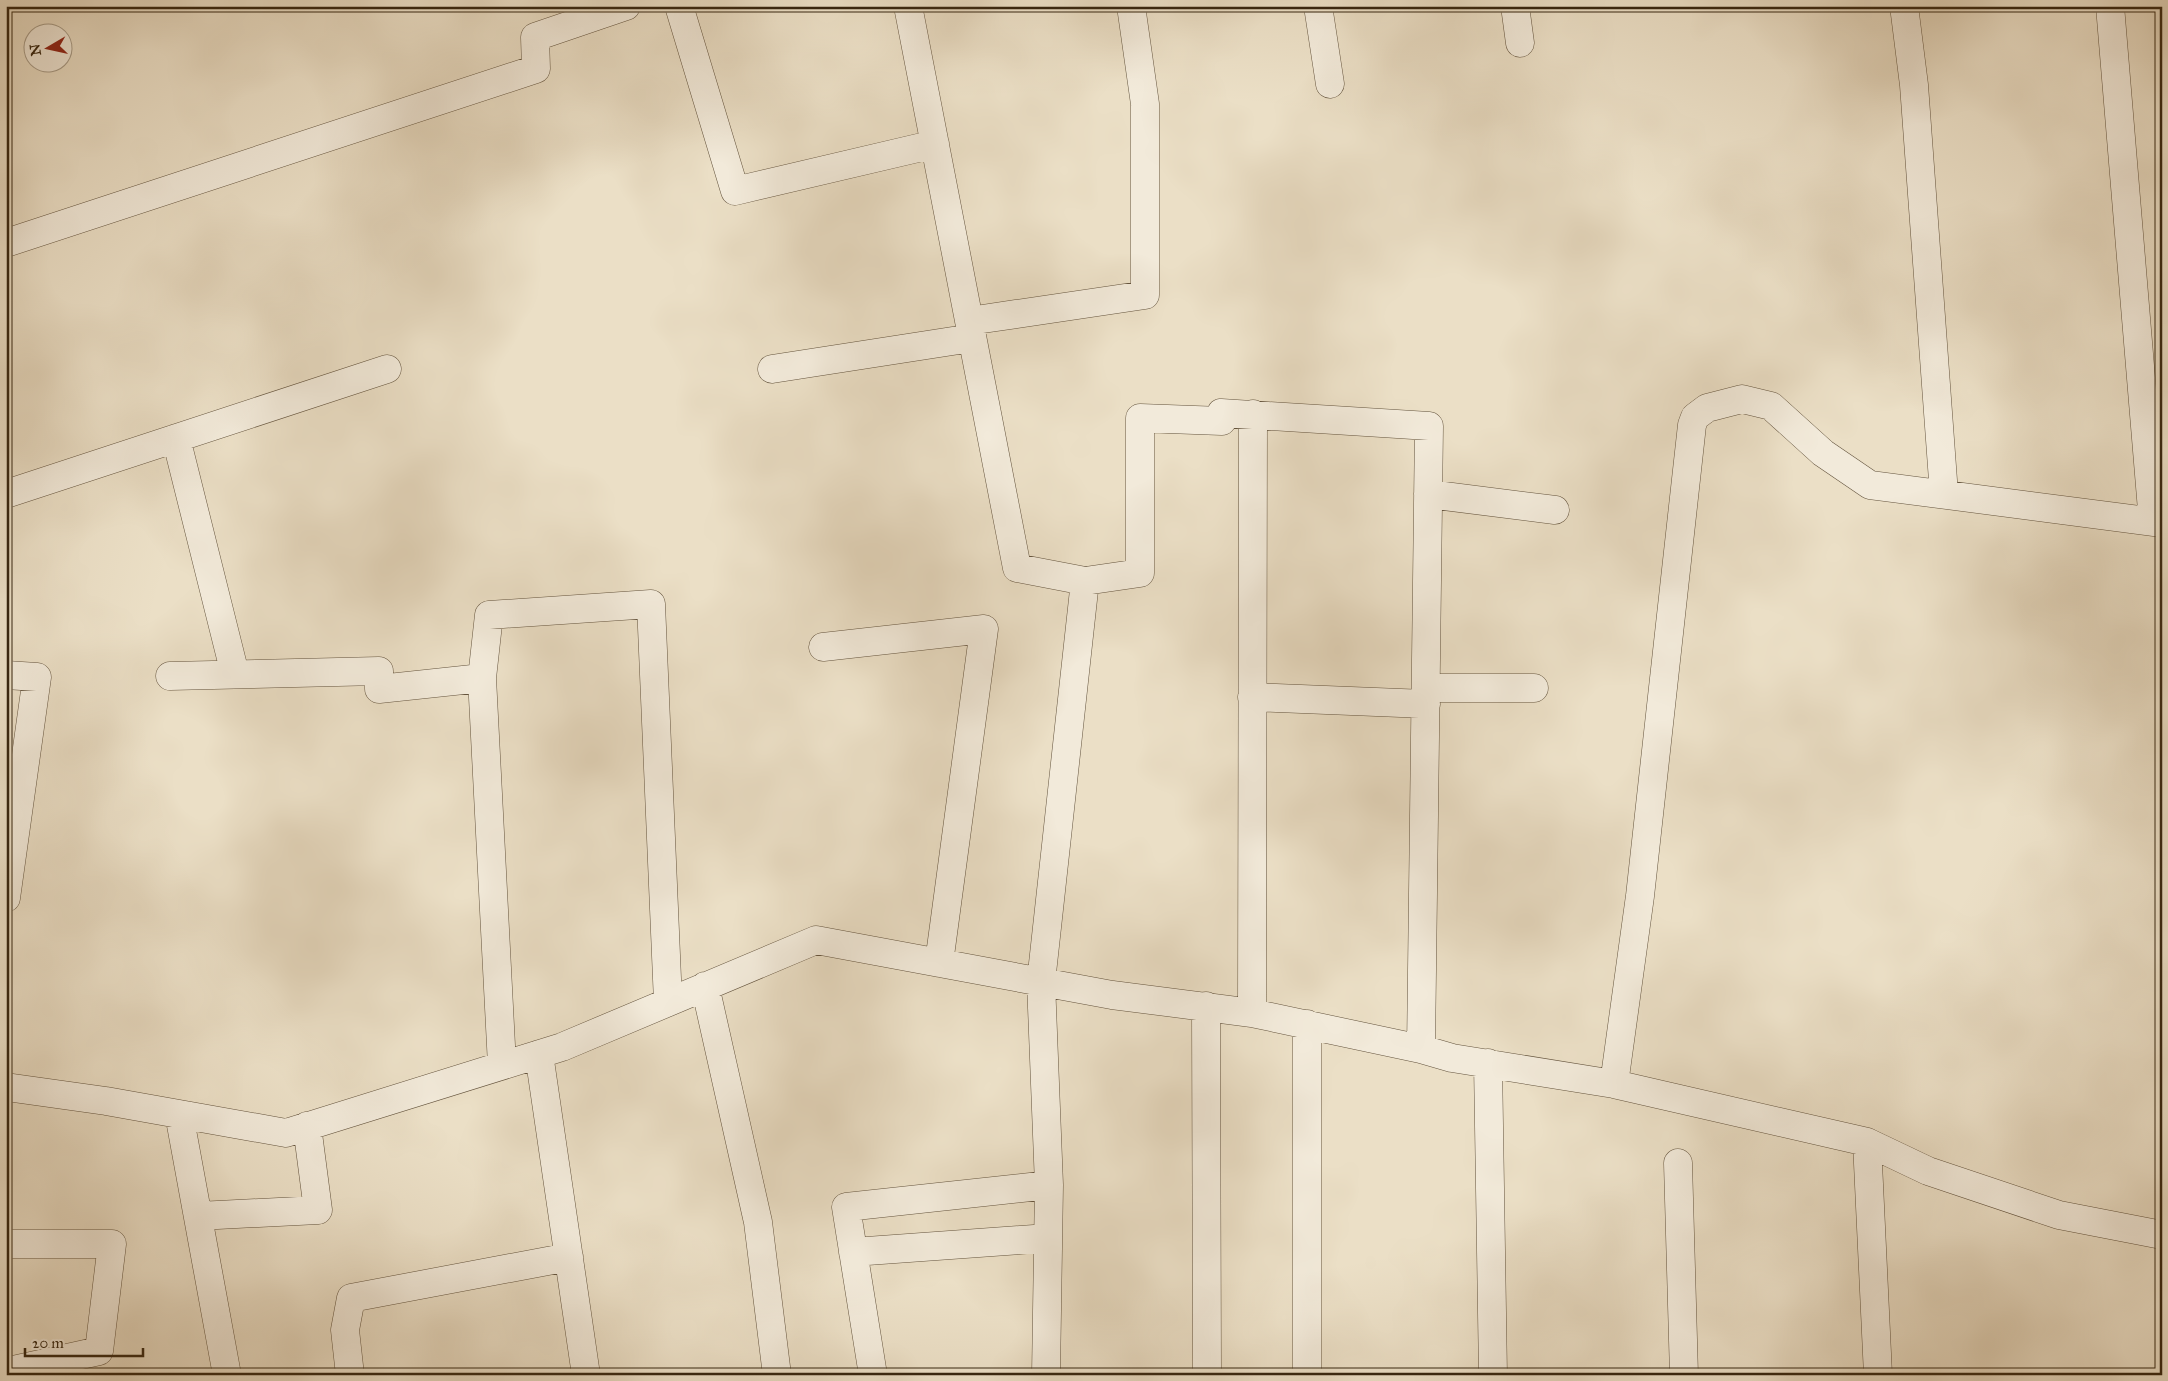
<svg xmlns="http://www.w3.org/2000/svg" width="2168" height="1381" viewBox="0 0 2168 1381" font-family="'IM FELL Great Primer',serif">
  <style>
    .lines { fill: none; stroke-linecap: round; stroke-linejoin: round }
    .minor-casing { stroke: #64543e; stroke-width: 29 }
    .minor { stroke: #f2eada; stroke-width: 28 }
  </style>
  <rect width="100%" height="100%" fill="#ebdfc6"/>
  <filter id="stains"><feTurbulence type="fractalNoise" baseFrequency=".004" numOctaves="4"/><feColorMatrix values="0 0 0 0 .2 0 0 0 0 .09 0 0 0 0 .02 0 0 0 .5 -.17"/></filter>
  <radialGradient id="worn" r=".72"><stop offset=".6" stop-color="#630" stop-opacity="0"/><stop offset="1" stop-color="#630" stop-opacity=".3"/></radialGradient>
  <g class="lines">
    <defs>
      <path id="minor" d="M679 6 735 191 935 144
        M1318 6 1330 84
        M1515 6 1520 43
        M1904 6 1914 85 1944 494
        M2110 6 2153 522
        M6 243 536 69 535 37 626 6
        M969 321 1145 295V104L1131 6
        M772 369 972 338
        M176 438 235 674
        M6 494 387 369
        M1428 494 1555 510
        M1085 581 1140 573V418L1222 421 1221 413 1429 426 1421 1049
        M823 647 984 629 939 963
        M6 675 37 677 6 898
        M170 676 379 671V689L482 678 489 615 651 604 668 1002
        M482 678 502 1065
        M1426 688H1534
        M1252 697 1426 704
        M705 986 758 1222 777 1375
        M1206 1006 1207 1375
        M1252 1013 1253 414
        M539 1054 586 1375
        M1488 1063 1493 1375
        M1614 1084 1640 896 1692 425 1695 417 1707 408 1742 399 1771 406 1823 453 1870 485 2162 523
        M6 1087 106 1101 286 1133 562 1047 816 940 1112 995 1252 1013 1421 1049 1452 1058 1614 1084 1867 1142 1928 1171 2059 1215 2162 1235
        M179 1114 227 1375
        M1867 1142 1878 1375
        M1678 1163 1684 1375
        M198 1216 318 1210 307 1126
        M6 1244H112L99 1351 9 1371 10 1375
        M853 1252 1048 1238
        M350 1375 345 1330 351 1298 569 1257
        M873 1375 846 1207 1049 1185 1041 982 1085 581 1017 568 908 6
        M1046 1375 1049 1185
        M1307 1375V1024"/>
    </defs>
    <use href="#minor" class="minor-casing"/>
    <use href="#minor" class="minor"/>
  </g>
  <rect width="2168" height="1381" fill="none" stroke="#ebdfc6" stroke-width="25"/>
  <rect x="8" y="8" width="2153" height="1366" fill="none" stroke="#372610" stroke-width="2.5"/>
  <rect x="12" y="12" width="2143" height="1356" fill="none" stroke="#372610"/>
  <g transform="translate(48 48) rotate(261)"><circle r="24" fill="#f2eada" stroke="#a79c89"/>
  <path d="M0-4L9 19L0 12L-9 19Z" fill="#8f2418"/>
  <text y="-8" font-size="14" font-weight="bold" text-anchor="middle" fill="#372610">N</text>
  </g>
  <path d="M25 1348v8h118v-8" fill="none" stroke="#372610" stroke-width="2.5"/>
  <text x="32" y="1348" font-size="15" fill="#372610" stroke="#f2eada" stroke-width="4" paint-order="stroke">20 m</text>
  <rect width="100%" height="100%" filter="url(#stains)"/>
  <rect width="100%" height="100%" fill="url(#worn)"/>
</svg>
